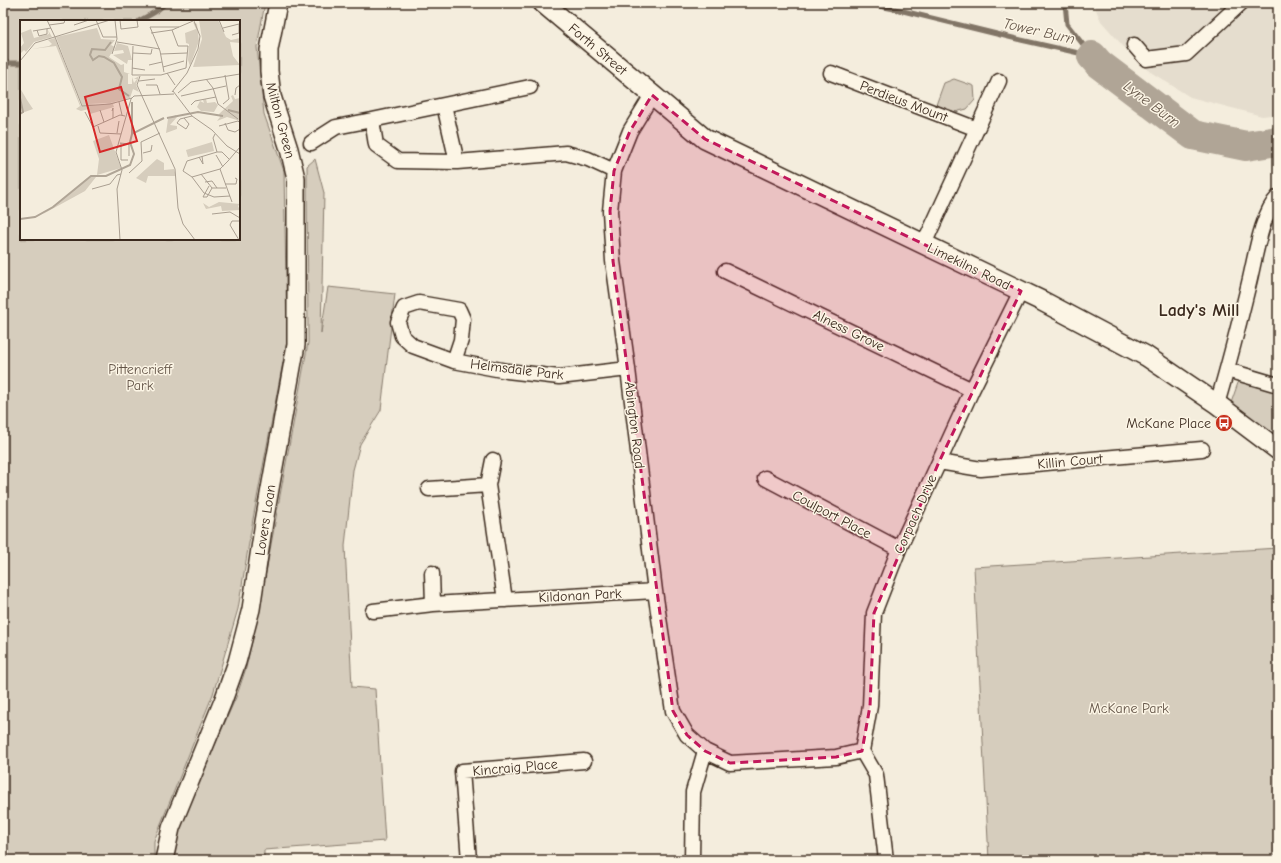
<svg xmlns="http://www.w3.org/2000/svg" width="1281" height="863" viewBox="0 0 1281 863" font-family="'Comic Neue',sans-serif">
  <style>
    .built { fill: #e5ddce }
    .green { fill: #d6cdbd; stroke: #887c6e; fill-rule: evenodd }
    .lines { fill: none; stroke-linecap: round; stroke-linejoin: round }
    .stream { stroke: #817466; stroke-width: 5 }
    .river { stroke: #b0a596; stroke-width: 30 }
    .minor-casing { stroke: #3b2a1e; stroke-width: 17 }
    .tertiary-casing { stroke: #3b2a1e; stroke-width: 20 }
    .secondary-casing { stroke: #3b2a1e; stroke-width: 22 }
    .minor { stroke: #fcf5e5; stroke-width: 14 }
    .tertiary { stroke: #fcf5e5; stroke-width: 17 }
    .secondary { stroke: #fcf5e5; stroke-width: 19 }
    .marked { fill: #c2185b; fill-opacity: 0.2; stroke: #c2185b; stroke-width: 3; stroke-dasharray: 8 5; stroke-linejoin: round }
    .labels { text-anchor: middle; stroke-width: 3; stroke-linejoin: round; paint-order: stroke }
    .street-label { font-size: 14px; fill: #3b2a1e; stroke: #fcf5e5 }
    .park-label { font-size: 14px; fill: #625346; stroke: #fcf5e5 }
    .poi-label { font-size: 14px; fill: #3b2a1e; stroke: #fcf5e5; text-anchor: end }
    .water-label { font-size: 15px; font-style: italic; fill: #645548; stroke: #fcf5e5 }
    .district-label { font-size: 18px; font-weight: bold; fill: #3b2a1e; stroke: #fcf5e5 }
    .inset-river { fill: none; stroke: #b0a596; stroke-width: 2 }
    .inset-road { fill: none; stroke: #aa9f91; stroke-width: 1 }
    .view { fill: #d62828; fill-opacity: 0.15; stroke: #d62828; stroke-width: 2 }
    .inset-edge { fill: none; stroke: #3b2a1e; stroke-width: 2 }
  </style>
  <rect width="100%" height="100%" fill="#f4eddd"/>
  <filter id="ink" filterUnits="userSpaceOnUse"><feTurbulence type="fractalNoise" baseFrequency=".025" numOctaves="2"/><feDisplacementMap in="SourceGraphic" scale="8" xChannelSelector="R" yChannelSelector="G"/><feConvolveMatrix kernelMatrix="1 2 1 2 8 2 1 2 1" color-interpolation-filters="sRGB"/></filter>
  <g filter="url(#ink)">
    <path class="built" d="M1093 3H1278V114L1262 116 1190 97 1149 71 1123 46 1101 21Z"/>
    <path class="green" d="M3 3H265L257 47 264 114 284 171 287 341 253 519 238 609 213 694 154 841V860H3ZM21 21H239V239H21Z
      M954 79 974 86 975 100 967 109 955 112 936 105 944 83Z
      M315 159 324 193 321 333 328 287 395 294 381 410 360 444 353 470 345 546 352 687 375 689 385 841 264 850V860H164L237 695 246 668 259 610 308 343 307 166Z
      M1239 380 1278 390V437L1231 403Z
      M1278 548V860H989L974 567Z"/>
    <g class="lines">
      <path class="stream" d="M864 3 899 10 1021 40 1092 56
        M1065 3 1067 24 1092 56
        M139 21 155 12 166 3
        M3 63H21"/>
      <path class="river" d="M1092 56 1099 64 1193 135 1246 146 1278 141"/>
      <defs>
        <path id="minor" d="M1134 45 1146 59 1186 54 1241 3
          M831 73 977 129
          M652 95 630 131 614 171 610 211 613 261 628 369 655 591 673 711 687 735 705 751 730 763 836 757 862 751 870 706 874 613 899 549 939 462 972 390 1021 291
          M444 105 457 162
          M372 120 530 87
          M311 143 336 127 372 120 376 145 398 161 457 162 566 153 588 159 614 171
          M924 244 999 81
          M725 271 972 390
          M454 361 461 340 463 319 459 310 419 303 404 308 398 322 402 336 413 346 454 361 507 371 559 377 628 369
          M1227 370 1278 385
          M1217 404C1229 364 1239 324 1249 283 1255 259 1261 214 1278 197
          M493 460 488 485 505 600
          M939 462 981 469 1202 449
          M765 478 899 549
          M429 489 488 485
          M432 573 433 604
          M373 611 433 604 655 591
          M862 751 876 775 886 860
          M469 860 462 771 584 761
          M692 860 693 792 705 751"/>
        <path id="tertiary" d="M164 860 171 828 223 701 237 662 251 609 264 522 296 345V178L289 149 272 96 269 71V50L278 3"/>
        <path id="secondary" d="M543 3 705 139 1042 301 1146 356 1217 404 1278 450"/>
      </defs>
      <use href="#minor" class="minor-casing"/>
      <use href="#tertiary" class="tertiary-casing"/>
      <use href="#secondary" class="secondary-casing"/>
      <use href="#minor" class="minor"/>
      <use href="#tertiary" class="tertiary"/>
      <use href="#secondary" class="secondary"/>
    </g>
  </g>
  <path class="marked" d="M652 95 705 139 1021 291 939 462 874 613 870 706 862 751 836 757 730 763 705 751 687 735 673 711 613 261 610 211 614 171 630 131Z"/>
  <defs>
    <symbol id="bus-disc" viewBox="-11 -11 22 22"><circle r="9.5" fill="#c8321e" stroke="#fcf5e5"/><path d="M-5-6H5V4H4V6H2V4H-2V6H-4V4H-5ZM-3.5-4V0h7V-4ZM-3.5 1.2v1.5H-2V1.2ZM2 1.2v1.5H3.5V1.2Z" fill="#fff"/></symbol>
  </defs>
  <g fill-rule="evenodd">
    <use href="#bus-disc" x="1214" y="413" width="20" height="20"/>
  </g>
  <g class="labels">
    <g class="street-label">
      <text transform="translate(598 49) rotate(40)" y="5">Forth Street</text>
      <text transform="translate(904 101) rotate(21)" y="5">Perdieus Mount</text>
      <text transform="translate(281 120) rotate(75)" y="5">Milton Green</text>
      <text transform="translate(969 266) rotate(26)" y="5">Limekilns Road</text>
      <text transform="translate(849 330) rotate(26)" y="5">Alness Grove</text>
      <text transform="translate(517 369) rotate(7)" y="5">Helmsdale Park</text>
      <text transform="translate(635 425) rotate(83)" y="5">Abington Road</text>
      <text transform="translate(1070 461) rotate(-5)" y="5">Killin Court</text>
      <text transform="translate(832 514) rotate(28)" y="5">Coulport Place</text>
      <text transform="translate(915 514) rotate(-66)" y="5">Corpach Drive</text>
      <text transform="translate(265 520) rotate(-81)" y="5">Lovers Loan</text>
      <text transform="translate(580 595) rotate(-3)" y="5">Kildonan Park</text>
      <text transform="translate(515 767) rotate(-5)" y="5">Kincraig Place</text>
    </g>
    <g class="park-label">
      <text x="140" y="374">Pittencrieff<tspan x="140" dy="16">Park</tspan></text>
      <text x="1129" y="713">McKane Park</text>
    </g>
    <g class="poi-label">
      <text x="1211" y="428">McKane Place</text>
    </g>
    <g class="water-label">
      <text transform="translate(1039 31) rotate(13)" y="5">Tower Burn</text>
      <text transform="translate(1152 104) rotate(37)" y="5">Lyne Burn</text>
    </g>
    <g class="district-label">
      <text x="1199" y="316">Lady's Mill</text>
    </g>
  </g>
  <g transform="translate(20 20)">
    <rect width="220" height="220" fill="#f4eddd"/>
    <path d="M179 0H198L206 17 211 20 220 18V23L210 22 213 36 220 45 173 47 182 19ZM173 2 177 4 179 21 170 46 168 40 169 24 166 23 165 13 176 9ZM77 8 81 19 95 20 91 25 95 27 89 37 101 45 104 44V52L110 54H108V64H112V57L114 63 117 59H114L119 56 116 65 119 72 113 69 110 78 90 83 69 84 79 85 98 82 93 84 94 87 70 94 69 89 61 91 56 89 60 86 36 26 12 29 29 26 32 24 28 20 35 18 61 86H62L36 17ZM11 9 14 18 29 14 28 10 32 17 14 22 6 32 4 30 0 34V28L4 23 1 13ZM97 23 108 26 112 40H108L107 44 93 35 104 33 103 30 94 31ZM0 68 7 80 13 89 2 93 0 90ZM213 75 215 79 220 78V101L207 97 197 101 200 97 199 94 213 81 211 76ZM186 79 187 83 195 82 198 85 194 92 181 91 177 87 180 81 184 83 183 80ZM156 95 157 97 150 105 157 106V109L146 113 148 99ZM89 115 101 148 77 155 79 139 73 121ZM192 122 194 131 168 137 166 130ZM137 139 144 143V150L154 149 156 156H128L126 163 116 158ZM71 157H76L65 171 23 194ZM199 182 220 184 218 186 220 190 202 191 201 186 186 189 183 183 189 187Z" fill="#d6cdbd"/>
    <path class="inset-river" d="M91 22 85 30 72 29 70 35 73 40 79 36 84 37 94 43 102 57 99 69 109 76M0 78 3 92 0 94M112 82V114L144 98M208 90 220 93M147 98 178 92 203 96M0 199 15 197 33 187 71 156H86L110 145 114 134 110 122 112 114"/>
    <path class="inset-road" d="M27 0 35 17M76 0 83 17H97M100 0 101 9 118 7 117 0M199 0 204 12M29 5 44 3 45 0M54 5 69 0M203 8 219 4V13L212 15M17 10 19 16 27 14V9M13 11 31 8M131 13 152 10 173 1M35 17 62 86 90 84 112 78M97 22 140 29M113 26 112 55H141L166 48 168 26H158L152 10M113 33 131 34 132 29M92 34 97 19 95 0M141 34 167 33M0 41 15 23 90 0M129 45 142 42M143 47 164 41M112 48 125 50M144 52 140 31 130 7H159M147 53 155 65M120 56 117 65 155 149 158 188 163 204 175 220M186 59 193 68 198 84 218 99M119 61 135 59M126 65H137L140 74M153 71 172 96 192 110 207 126 220 134M152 72 167 53 178 29 180 16 174 1M158 73 171 62 220 54M215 75 216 68 220 65M161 76 206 66M99 82 102 95M203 84 209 79 205 55M171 85 175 81 196 77M80 90 84 102M92 91 93 88V98M65 92 73 107 100 95 105 96M164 98 169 104 166 109 157 103 160 99 172 96M205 103 208 110 215 112 220 109M78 106 80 113 101 114M199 106 218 101 220 103M97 113 99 101M195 114 193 118 197 132M100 123 109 124V136M101 123V140H108M123 133 131 131 132 125M196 135 203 147M179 137 183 144 182 136M209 139 202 132H197L167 141 163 151 172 157 200 149 208 141 220 127M200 149 212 182M109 153 122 141 121 122 140 113M181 154 192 168H206M172 157 184 173 194 177 210 176M185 162 192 161 197 168M205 164H216L217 159 215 158M189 166 183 177H187L192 168M72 169 90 164 97 155 101 154M192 194 210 192 220 198M100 220 97 169 102 150 96 132 111 79 114 76 154 74M219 220 210 205 212 201H220"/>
    <path class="view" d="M101 67 117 121 80 132 65 77Z"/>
    <rect width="220" height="220" class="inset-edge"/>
  </g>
  <rect width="1281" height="863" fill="none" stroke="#fcf5e5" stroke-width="16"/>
  <rect x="8" y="8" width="1265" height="847" fill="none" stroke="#3b2a1e" stroke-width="1.5" filter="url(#ink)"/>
</svg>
